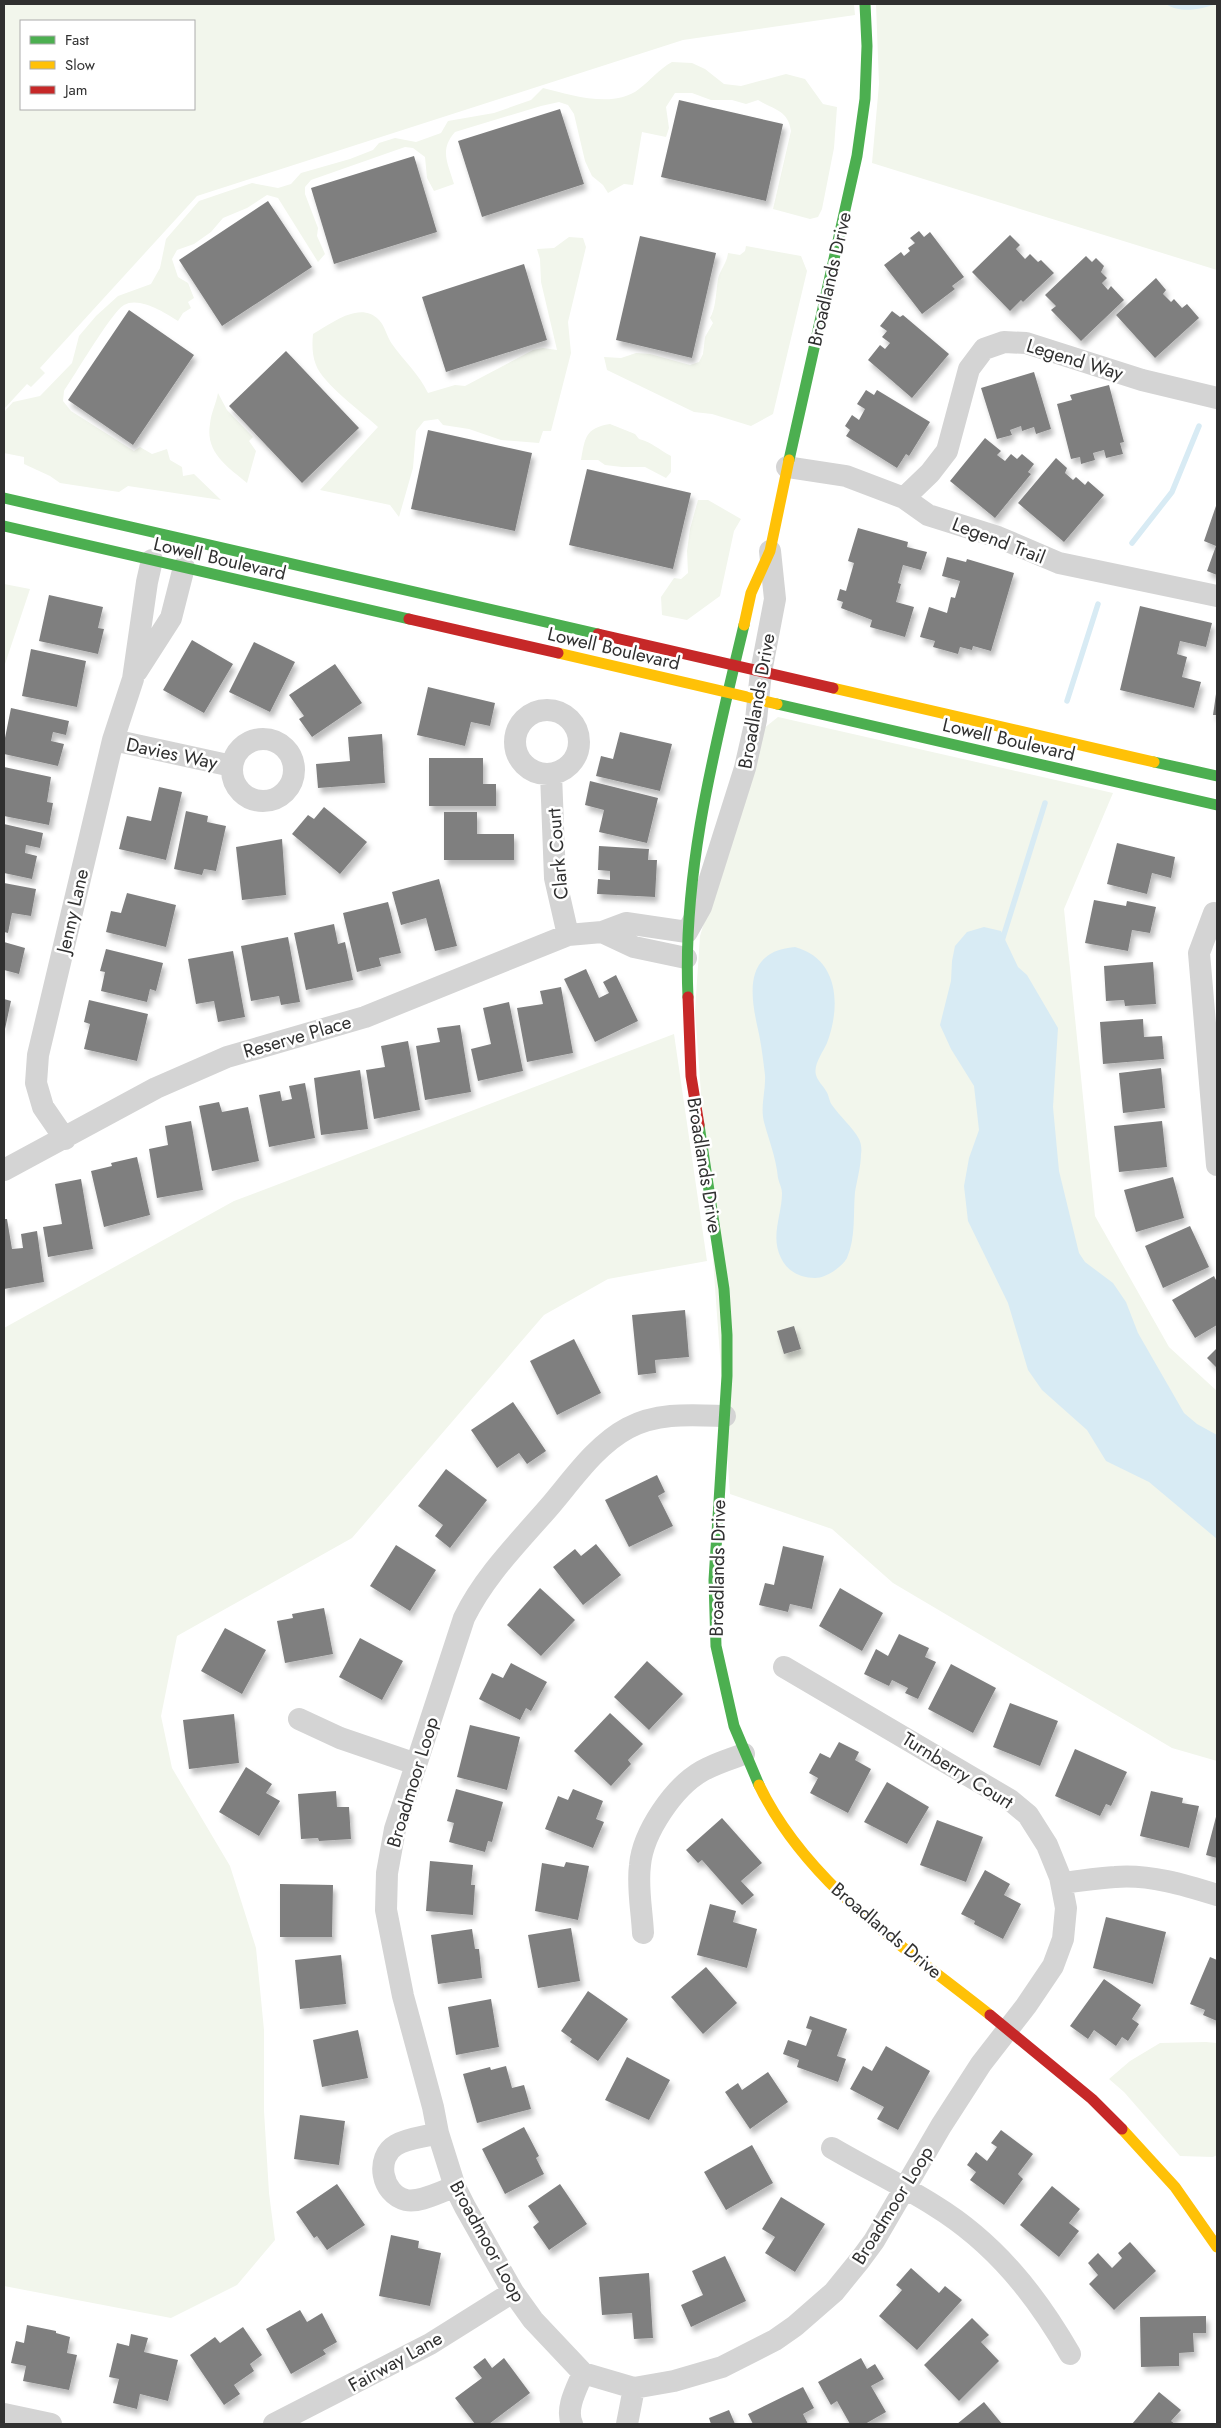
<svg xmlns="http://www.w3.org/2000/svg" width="1221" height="2428" viewBox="0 0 1221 2428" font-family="Jost,sans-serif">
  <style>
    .green { fill: #f2f6ec; fill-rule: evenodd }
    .water { fill: #d8ebf4 }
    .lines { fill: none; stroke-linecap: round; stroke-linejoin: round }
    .stream { stroke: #d8ebf4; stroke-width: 5.5 }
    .building { fill: #7f7f7f; filter: url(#shadow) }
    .street { stroke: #d4d4d4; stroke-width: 22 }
    .fast { stroke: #4caf50; stroke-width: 11 }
    .slow { stroke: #ffc107; stroke-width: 11 }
    .jam { stroke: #c62828; stroke-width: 11 }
    .labels { text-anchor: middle; stroke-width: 5; stroke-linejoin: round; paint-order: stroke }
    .street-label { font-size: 19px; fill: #303030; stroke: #fff }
  </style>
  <defs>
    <filter id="shadow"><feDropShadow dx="3" dy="5.5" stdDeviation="2.5" flood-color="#0004"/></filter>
  </defs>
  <rect width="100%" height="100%" fill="#fff"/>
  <path class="green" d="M4 4H854L855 15 683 40 197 196 40 368 45 373 31 387 27 384 4 409ZM21 21H194V109H21Z
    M876 4H1217V270L872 163 879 84Z
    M672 62 692 63 705 69 724 84 741 86 786 74 805 79 823 104 837 107 834 148 822 209 818 217 810 219 773 209 791 131C788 110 774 110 758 100L746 104 732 100H711L692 93H675L666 107 669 128 666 137 642 132 633 185 624 184 608 193 603 185 592 176 585 161 574 114 568 105 559 102 541 106 455 132C439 150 448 163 454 184L434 191 427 178 425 157 413 148 405 147 311 180 305 187V194L318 228 317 236 325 254 318 262 278 198 267 195 247 208 223 218 211 232 194 244 177 250 172 259 178 277 188 283 194 298 188 302 191 308 183 313 178 321C166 313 139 296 124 305 111 313 75 375 64 391L63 401 71 411 134 451 140 447 152 454 167 449 170 460 182 467 183 476 194 474 221 500 128 486 119 492 60 483 50 476 24 464V457L4 453V412L13 402 40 396 72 363 79 336 96 316 118 296 151 284 160 268 166 239 199 201 252 183 278 188 291 184 301 173 350 159 373 150 379 143 395 138 416 142 441 133 448 121 494 113 531 100 543 88C571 95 614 109 639 89 651 80 659 69 672 62Z
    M569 237 583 238 586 247 568 322 571 353 551 431H543L539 443 501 440 469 429 443 425 438 419 424 421 416 431 413 468 399 517 390 505 320 490 378 427C362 412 323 384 316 365 312 355 312 344 313 334 331 324 360 300 379 320 385 326 387 337 392 344 404 361 419 374 428 393L455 385 465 386 533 350 543 348 557 350 541 282 540 259 537 249 554 248Z
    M746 246 801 256 807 271 773 414 751 426 712 414 694 412 607 370 604 357 621 358 636 353 650 354 690 365 699 362 703 354 705 337 713 323 710 318C716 308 716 291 718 279 720 270 727 263 728 253L740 255 745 251Z
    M218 393 227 410 253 437 249 441 256 451 247 483C228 467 205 453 210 424 211 413 216 404 218 393Z
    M610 424 635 434 639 439C653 443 658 449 671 456V472L666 478 645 467H622L605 465 598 460H581C585 438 585 428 610 424Z
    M698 500H708L741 519 734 531 720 596 687 620 662 615 661 597 674 578 681 579 688 573 687 551 690 529Z
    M4 584 30 589 4 667Z
    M778 717 1113 793 1064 909 1095 1216 1169 1347 1217 1391V1761L1172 1748 893 1583 832 1529 730 1494 695 1011 700 936 763 729Z
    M674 1034 707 1261 608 1279 544 1315 352 1538 177 1636 161 1716 172 1768 230 1866 256 1948 264 2030V2111L269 2193 275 2240 237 2285 171 2318 4 2286V1328L234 1201Z
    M1206 2042 1217 2043V2155L1213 2157 1180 2156 1124 2092 1109 2079 1130 2061 1160 2043Z"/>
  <path class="water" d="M1166 4H1217C1201 9 1181 14 1166 4Z
    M984 927 1001 931 1018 967 1027 975 1058 1028 1053 1107 1059 1171 1079 1253 1085 1262 1113 1283 1126 1302 1138 1333 1184 1413 1197 1424 1217 1435V1539L1149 1482 1106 1461 1087 1430 1042 1390 1028 1370 1008 1303 968 1221 964 1186 969 1158 979 1130 974 1086 951 1049 940 1025 951 981 952 961 955 946 967 932Z
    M795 947C839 959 841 1006 827 1043 823 1052 813 1065 816 1075 818 1082 823 1085 826 1091 829 1095 829 1101 832 1105 840 1117 852 1126 859 1139 861 1143 862 1149 861 1154 861 1166 857 1180 855 1192 853 1214 856 1237 847 1258 842 1267 826 1278 815 1278 800 1278 787 1271 781 1258 770 1236 782 1215 782 1193 782 1188 779 1183 778 1178 776 1157 769 1141 764 1122 760 1106 766 1091 765 1075 763 1059 761 1041 757 1025 749 988 747 951 795 947Z"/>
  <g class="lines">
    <path class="stream" d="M1132 543 1172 492 1199 426
      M1067 701 1098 604
      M1001 944 1045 803"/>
  </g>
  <path class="building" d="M679 100 783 124 766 201 661 177Z
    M560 109 584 184 482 217 458 141Z
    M414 156 437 232 334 264 311 188Z
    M268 201 312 267 222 326 179 260Z
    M919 231 924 237 930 232 964 277 952 286 955 289 922 314 884 265 901 252 904 256 910 251 908 248 915 243 910 238Z
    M1010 235 1020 245 1016 249 1025 259 1030 254 1038 262 1041 260 1054 273 1023 302 1021 300 1010 311 972 272Z
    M640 236 716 253 692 358 616 340Z
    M1086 256 1092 262 1096 258 1104 266 1101 272 1107 278 1102 283 1108 290 1111 286 1124 300 1081 341 1051 310 1056 306 1045 295Z
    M524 264 547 340 446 372 422 297Z
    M1156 278 1166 290 1163 294 1171 302 1174 299 1182 308 1187 304 1199 318 1155 358 1116 315Z
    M129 310 194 355 133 445 68 400Z
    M892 311 900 317 903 315 949 354 912 398 868 360 880 345 885 349 890 343 882 337 887 331 880 326Z
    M286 351 359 428 302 483 229 406Z
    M1034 372 1051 429 1036 434 1034 427 1022 431 1021 426 1010 430 1012 435 997 439 981 388Z
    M1109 385 1124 442 1120 443 1123 454 1106 458 1104 450 1093 453 1095 460 1081 464 1080 457 1071 459 1057 404 1072 400 1070 395Z
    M866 390 874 395 877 390 930 422 909 456 906 454 897 468 846 436 850 430 845 426 852 415 859 420 865 409 857 404Z
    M428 430 532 453 515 531 411 509Z
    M985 438 1001 451 997 455 1005 461 1011 454 1017 459 1022 454 1034 464 1028 472 1031 474 995 518 950 481Z
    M1056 458 1067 468 1065 473 1073 480 1076 477 1085 485 1088 481 1104 495 1064 542 1018 503Z
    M587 469 691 493 673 569 569 545Z
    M1217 503V575L1207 571 1216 546 1204 541Z
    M858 528 908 542 907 547 927 552 921 570 903 565 898 583 901 584 896 602 914 607 905 637 870 627 872 620 841 608 843 602 837 600 840 589 846 591 854 563 848 561Z
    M947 557 966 562 967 559 1014 573 991 651 973 646 972 650 960 647 958 654 933 647 935 641 920 637 929 607 947 613 951 597 955 598 960 581 942 576Z
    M49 595 103 607 98 628 104 629 98 654 39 641Z
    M1140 606 1212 623 1206 647 1180 641 1177 654 1187 657 1182 677 1201 682 1194 708 1120 690Z
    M192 640 233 664 204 713 163 690Z
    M254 642 295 662 270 712 229 692Z
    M31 649 86 661 77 707 22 696Z
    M335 664 362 703 312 737 299 719 304 716 289 695Z
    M428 687 495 703 490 726 471 722 465 746 417 735Z
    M1216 694H1217V715H1213Z
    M11 708 69 721 66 735 53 732 51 741 64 744 58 766 4 754V743Z
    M620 732 672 744 660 791 596 776 601 756 613 759Z
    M382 734 385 783 318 788 316 764 350 761 348 737Z
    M429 758H483V784H496V806H429Z
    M4 767 51 777 47 802 53 803 49 825 4 816Z
    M590 781 658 798 647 843 599 832 604 810 585 805Z
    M159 787 182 792 166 860 119 849 127 816 151 821Z
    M324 807 367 842 340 874 292 834 308 815 314 819Z
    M186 811 208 816 207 822 226 826 216 871 204 869 202 875 174 869Z
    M444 812H477V834H514V860H444Z
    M4 824 43 833 40 848 26 845 25 853 37 856 32 879 4 873Z
    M282 839 286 895 242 900 236 847Z
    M1117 843 1175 857 1171 878 1152 873 1147 894 1107 884Z
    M599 846 649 849 648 860H657L655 897 597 894 598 879 610 880V871L598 870Z
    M439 879 457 946 435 951 426 918 401 925 392 892Z
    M4 883 36 889 31 916 12 913 8 933 4 932Z
    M127 893 176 905 166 947 106 932 111 911 121 913Z
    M1094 900 1126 906 1127 901 1156 907 1150 933 1132 930 1128 951 1085 943Z
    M388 902 401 953 379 958 381 966 357 972 343 913Z
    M334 924 338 944 345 942 353 980 306 990 294 933Z
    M288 937 300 1002 281 1005 279 996 251 1001 241 946Z
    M4 942 25 948 19 974 4 970Z
    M106 949 163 963 156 991 150 989 147 1002 101 991 105 972 100 971Z
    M233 951 245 1017 218 1022 214 1001 196 1004 188 959Z
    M1153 962 1156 1004 1125 1006 1124 1000 1106 1001 1104 966Z
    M586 969 599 998 609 993 603 982 616 975 638 1021 595 1042 564 979Z
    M561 987 573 1053 527 1062 517 1008 543 1004 540 991Z
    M4 999 11 1001 5 1029H4Z
    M89 1000 148 1014 137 1061 84 1049 90 1024 84 1022Z
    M509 1002 523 1071 478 1081 471 1049 491 1044 483 1008Z
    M1143 1019 1144 1037 1162 1036 1164 1059 1103 1064 1100 1022Z
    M460 1025 471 1092 425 1100 416 1046 440 1042 437 1028Z
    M408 1041 420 1110 374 1119 366 1070 385 1067 381 1046Z
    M1161 1068 1165 1108 1123 1113 1119 1073Z
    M360 1070 368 1129 321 1135 314 1078Z
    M305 1083 315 1138 269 1147 259 1095 280 1091 282 1101 292 1099 289 1086Z
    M219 1102 222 1112 248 1107 259 1161 212 1171 199 1106Z
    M191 1121 203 1190 157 1198 149 1149 168 1145 165 1126Z
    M1162 1121 1167 1167 1119 1172 1114 1126Z
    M137 1157 150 1215 104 1227 91 1171 112 1166 111 1163Z
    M1173 1177 1184 1218 1136 1232 1124 1190Z
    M81 1179 93 1249 48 1257 43 1227 62 1224 55 1184Z
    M4 1219H7L12 1249 23 1248 21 1234 37 1231 44 1282 4 1289Z
    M1190 1226 1209 1267 1163 1288 1145 1246Z
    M1214 1276 1217 1282V1325L1195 1338 1172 1300Z
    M685 1310 689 1357 655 1360 656 1373 638 1375 632 1315Z
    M794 1326 801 1349 784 1354 777 1331Z
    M574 1339 601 1393 557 1415 530 1361Z
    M1217 1348V1368L1207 1358Z
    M513 1402 546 1451 527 1464 519 1453 497 1468 471 1430Z
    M446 1469 487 1500 450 1548 435 1536 443 1525 418 1506Z
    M657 1475 665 1492 658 1496 673 1526 629 1547 605 1500Z
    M596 1544 621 1575 583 1605 553 1567 575 1549 581 1556Z
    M396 1545 436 1570 410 1611 370 1586Z
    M783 1546 824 1556 812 1609 790 1604 788 1612 759 1605 765 1583 774 1585Z
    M540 1588 575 1620 541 1656 507 1625Z
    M840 1588 883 1613 862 1651 819 1626Z
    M324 1608 333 1654 285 1663 277 1621 293 1618 292 1614Z
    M225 1628 266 1650 242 1694 201 1671Z
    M899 1634 929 1648 925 1657 936 1662 918 1699 905 1693 908 1688 892 1680 889 1686 864 1674 876 1649 888 1656Z
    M360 1638 403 1661 382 1700 339 1677Z
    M647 1661 683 1694 649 1730 614 1697Z
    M511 1663 547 1682 531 1711 526 1708 520 1720 479 1699 492 1673 503 1678Z
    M951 1664 996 1688 973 1733 928 1709Z
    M1010 1703 1058 1721 1040 1766 993 1747Z
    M610 1713 643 1744 628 1760 631 1764 611 1786 574 1751Z
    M234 1714 239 1763 189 1769 183 1720Z
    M470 1725 520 1737 507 1790 457 1777Z
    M839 1742 859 1752 855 1760 871 1769 848 1813 810 1793 818 1778 809 1773 820 1753 830 1758Z
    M1075 1749 1127 1772 1111 1806 1106 1804 1100 1816 1055 1796Z
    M246 1767 272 1784 266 1793 280 1801 259 1836 219 1812Z
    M887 1782 929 1807 907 1844 864 1822Z
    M456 1789 503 1802 492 1842 488 1841 485 1852 449 1842 454 1823 447 1821Z
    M573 1789 603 1801 596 1819 604 1822 593 1848 545 1829 558 1796 568 1800Z
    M336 1791 337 1807H349L351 1839 319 1841 318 1838 301 1839 298 1794Z
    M1151 1791 1183 1798 1182 1803 1199 1806 1189 1848 1140 1836Z
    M1217 1813V1858L1206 1855Z
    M722 1818 762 1863 741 1881 754 1895 742 1905 702 1860 698 1863 686 1850Z
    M937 1820 983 1837 966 1882 920 1865Z
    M430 1861 473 1865 471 1885H475L473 1915 426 1911Z
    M566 1862 589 1866 578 1920 535 1911 542 1863 564 1867Z
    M985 1870 1010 1884 1004 1895 1021 1904 1003 1939 974 1924 975 1921 961 1914Z
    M280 1884 333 1885 332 1937H280Z
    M710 1904 736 1911 733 1922 757 1929 747 1968 697 1955Z
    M1106 1917 1166 1932 1153 1984 1093 1968Z
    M571 1928 580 1981 538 1988 528 1935Z
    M472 1929 475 1949H479L482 1978 438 1984 431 1935Z
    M341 1955 346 2004 300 2009 295 1960Z
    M1210 1957 1217 1960V2021L1203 2015 1205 2010 1190 2004Z
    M706 1967 737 2003 703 2034 671 1997Z
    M1104 1979 1141 2005 1132 2019 1139 2024 1128 2041 1122 2037 1116 2046 1094 2030 1088 2039 1070 2026Z
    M588 1991 628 2019 598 2061 570 2042 572 2039 561 2031Z
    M491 1999 499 2047 456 2055 448 2007Z
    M810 2016 847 2029 837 2056 846 2059 838 2082 797 2067 799 2060 783 2054 788 2040 806 2046 812 2030 806 2028Z
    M358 2030 368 2078 322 2087 313 2040Z
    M886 2046 930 2071 898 2130 877 2119 884 2107 850 2089 863 2066 872 2071Z
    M627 2057 670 2080 649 2120 605 2100Z
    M506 2066 512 2088 524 2085 531 2109 477 2123 463 2074 490 2067 491 2070Z
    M768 2072 788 2102 750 2129 725 2092 738 2083 742 2090Z
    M300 2115 345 2121 339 2165 294 2159Z
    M524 2127 539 2156 536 2158 544 2174 505 2194 482 2149Z
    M1001 2130 1033 2154 1018 2174 1023 2179 1004 2205 970 2180 976 2172 967 2165 976 2152 987 2161 997 2147 991 2143Z
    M752 2145 773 2183 726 2210 704 2172Z
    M337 2184 365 2225 327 2250 317 2236 314 2238 296 2212Z
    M560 2184 587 2224 549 2250 533 2227 539 2222 528 2206Z
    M1052 2186 1080 2209 1069 2223 1079 2231 1059 2257 1020 2225Z
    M781 2197 825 2224 795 2272 765 2253 775 2237 762 2229Z
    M391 2235 419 2241 418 2248 441 2253 430 2306 379 2296Z
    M1130 2242 1156 2271 1114 2310 1089 2284 1098 2275 1088 2263 1098 2253 1112 2268 1122 2258 1118 2253Z
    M725 2256 746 2301 691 2327 681 2305 703 2295 692 2271Z
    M911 2268 939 2293 945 2286 962 2300 917 2350 879 2316 902 2290 896 2285Z
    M649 2273 653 2338 634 2339 632 2313 602 2315 599 2277Z
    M300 2310 307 2322 322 2313 337 2342 323 2350 326 2354 291 2374 266 2329Z
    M1206 2316V2333H1193L1194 2352 1179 2353V2366L1141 2367 1140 2317Z
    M972 2318 989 2335 981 2342 999 2361 959 2401 924 2365Z
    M27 2325 56 2331V2333L70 2337 67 2353 77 2355 69 2390 23 2381 26 2366 11 2363 16 2341 24 2343Z
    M243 2327 262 2355 250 2364 254 2371 234 2385 240 2394 224 2405 190 2355 215 2337 220 2343Z
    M131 2334 148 2338 144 2352 178 2360 168 2401 140 2394 137 2409 113 2403 119 2379 109 2377 117 2343 129 2346Z
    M485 2358 492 2368 504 2358 530 2393 489 2424H475L455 2398 482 2378 473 2367Z
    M861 2358 867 2369 875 2364 884 2379 871 2386 886 2412 865 2424H850L837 2401 831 2405 818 2382Z
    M803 2387 814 2408 803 2414 808 2424H753L748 2414Z
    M1159 2392 1181 2410 1171 2421 1175 2424H1132Z
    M984 2402 1002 2424H957Z
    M729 2410 735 2424H711L709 2418Z"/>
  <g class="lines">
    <path class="street" d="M787 467 846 476 904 498 928 515 998 537 1059 563 1217 596
      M904 498 930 473 947 451 969 369 984 349 1004 342 1026 343 1142 380 1217 398
      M137 671 171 618 184 567
      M515 742a32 32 0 1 1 64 0a32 32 0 1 1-64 0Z
      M232 770a31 31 0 1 1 62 0a31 31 0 1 1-62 0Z
      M113 740 232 766
      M551 774 555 878 568 935
      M1214 913 1199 953 1217 1165
      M602 932 634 947 686 958
      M65 1139 43 1107 36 1083 38 1055 113 740 133 679 147 582 152 560
      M4 1170 156 1088 227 1057 365 1017 568 935 602 932 626 923 687 932 701 907 745 768 756 720 761 672 775 599 770 551
      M725 1416C692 1415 658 1412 628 1428 596 1445 573 1479 550 1506 519 1542 485 1575 464 1618L395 1829 387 1873 386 1910 403 1996 433 2107 438 2133 455 2187 465 2207 513 2292 533 2320 583 2373 634 2388 674 2381 722 2367 775 2340 795 2326 834 2292 860 2260 874 2241 941 2126 981 2064 1026 2006 1053 1966 1063 1939 1066 1908 1060 1877 1047 1845 1028 1815 1010 1800 784 1667
      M299 1719 340 1738 416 1764
      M1062 1883C1080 1881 1098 1878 1115 1877 1149 1874 1185 1885 1217 1895
      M643 1933C642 1911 637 1887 640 1865 643 1832 674 1787 702 1771 714 1764 730 1759 744 1754
      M438 2133C425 2137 407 2138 396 2145 375 2157 381 2194 406 2200 421 2203 441 2191 455 2187
      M832 2148C866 2168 902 2185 935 2206 995 2243 1036 2295 1070 2354
      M4 2414 51 2424
      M274 2424 430 2344 513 2292
      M572 2424C565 2408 577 2388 583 2373
      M627 2424 634 2388"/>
    <path class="fast" d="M789 460 857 156 865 99 867 46 865 4
      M4 498 598 634
      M4 526 409 619
      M777 704 1217 805
      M1154 762 1217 776
      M688 997C682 871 715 747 744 625
      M699 1125 724 1289 727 1335V1376L714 1580 716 1646 734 1726 759 1785"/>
    <path class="slow" d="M744 625 751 593 770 551 789 460
      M558 653 777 704
      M833 688 1154 762
      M759 1785C807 1885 906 1948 990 2015
      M1122 2129 1175 2187 1217 2247"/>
    <path class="jam" d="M409 619 558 653
      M598 634 833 688
      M688 997 691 1076 699 1125
      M990 2015 1092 2099 1122 2129"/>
  </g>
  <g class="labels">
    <g class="street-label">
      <text transform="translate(829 279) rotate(-77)" y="7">Broadlands Drive</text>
      <text transform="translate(1075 359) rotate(17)" y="7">Legend Way</text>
      <text transform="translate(999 540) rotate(21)" y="7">Legend Trail</text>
      <text transform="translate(220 558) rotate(13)" y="7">Lowell Boulevard</text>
      <text transform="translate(614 648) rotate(13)" y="7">Lowell Boulevard</text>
      <text transform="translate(756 701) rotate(-80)" y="7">Broadlands Drive</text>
      <text transform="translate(1009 739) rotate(13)" y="7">Lowell Boulevard</text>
      <text transform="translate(172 753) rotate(12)" y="7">Davies Way</text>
      <text transform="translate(557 854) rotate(-95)" y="7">Clark Court</text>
      <text transform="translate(72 911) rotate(-77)" y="7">Jenny Lane</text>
      <text transform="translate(297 1036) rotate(-16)" y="7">Reserve Place</text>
      <text transform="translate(705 1165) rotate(81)" y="7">Broadlands Drive</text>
      <text transform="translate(717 1568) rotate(-89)" y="7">Broadlands Drive</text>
      <text transform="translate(958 1770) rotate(32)" y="7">Turnberry Court</text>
      <text transform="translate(412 1782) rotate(-73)" y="7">Broadmoor Loop</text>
      <text transform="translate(887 1930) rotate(40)" y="7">Broadlands Drive</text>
      <text transform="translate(892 2205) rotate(-58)" y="7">Broadmoor Loop</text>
      <text transform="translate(488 2241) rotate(61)" y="7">Broadmoor Loop</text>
      <text transform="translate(395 2361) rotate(-29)" y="7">Fairway Lane</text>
    </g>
  </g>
  <rect width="1221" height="2428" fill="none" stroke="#303030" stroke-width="10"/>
  <rect x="20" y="20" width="175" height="90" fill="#ffffff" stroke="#acacac"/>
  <rect x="30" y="36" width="25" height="8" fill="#4caf50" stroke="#acacac"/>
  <text x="65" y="45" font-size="15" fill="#303030">Fast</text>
  <rect x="30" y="61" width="25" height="8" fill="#ffc107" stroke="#acacac"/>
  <text x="65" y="70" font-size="15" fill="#303030">Slow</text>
  <rect x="30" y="86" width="25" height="8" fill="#c62828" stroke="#acacac"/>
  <text x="65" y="95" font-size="15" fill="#303030">Jam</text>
</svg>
